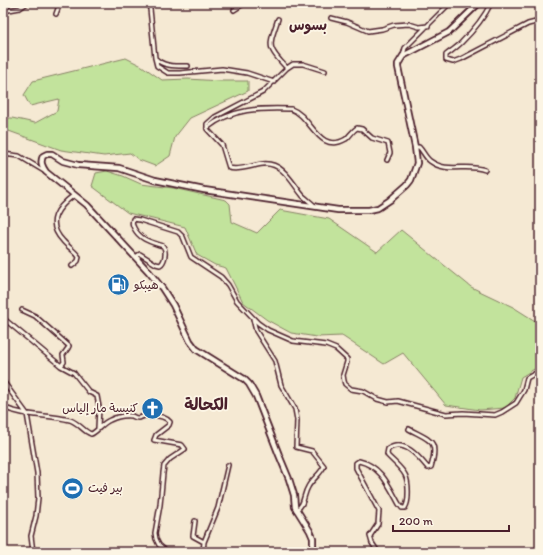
<svg xmlns="http://www.w3.org/2000/svg" width="543" height="555" viewBox="0 0 543 555" font-family="Itim,'Playpen Sans Arabic',sans-serif">
  <style>
    .green { fill: #c2e39c; stroke: #868164 }
    .lines { fill: none; stroke-linecap: round; stroke-linejoin: round }
    .street-casing { stroke: #4a1f2b; stroke-width: 6 }
    .secondary-casing { stroke: #4a1f2b; stroke-width: 8 }
    .street { stroke: #fcf5e5; stroke-width: 3 }
    .secondary { stroke: #fcf5e5; stroke-width: 4.5 }
    .labels { text-anchor: middle; stroke-width: 3.5; stroke-linejoin: round; paint-order: stroke }
    .poi-label { font-size: 12px; fill: #4a1f2b; stroke: #fcf5e5; text-anchor: start }
    .quarter-label { font-size: 14px; font-weight: bold; fill: #4a1f2b; stroke: #fcf5e5 }
    .district-label { font-size: 16px; font-weight: bold; fill: #4a1f2b; stroke: #fcf5e5 }
  </style>
  <rect width="100%" height="100%" fill="#f5e9d3"/>
  <filter id="ink" filterUnits="userSpaceOnUse"><feTurbulence type="fractalNoise" baseFrequency=".025" numOctaves="2"/><feDisplacementMap in="SourceGraphic" scale="8" xChannelSelector="R" yChannelSelector="G"/><feConvolveMatrix kernelMatrix="1 2 1 2 8 2 1 2 1" color-interpolation-filters="sRGB"/></filter>
  <g filter="url(#ink)">
    <path class="green" d="M126 58 142 66 162 80 188 79 220 81H248V91L190 118 175 137 170 156 155 166 139 160 130 153 104 156 61 150 6 130 3 131V118H12L35 123 57 111 59 99 30 106 24 95 33 81Z
      M107 171 123 176 141 184 173 188 226 200 230 204 232 222 257 233 280 210 329 219 377 252 401 230 471 287 513 307 540 324V367L536 368 521 377 515 398 505 408 480 410 446 405 403 353 384 364 342 336 317 337 291 333 267 320 243 302 226 268 215 265 197 255 185 227 128 213 92 186 96 173Z"/>
    <g class="lines">
      <defs>
        <path id="street" d="M151 3 150 9 155 58C163 67 177 66 188 66
          M491 3C484 18 472 32 461 43 456 48 451 51 446 55V60L453 62 461 59 528 24 540 21
          M234 10 245 3
          M3 11 20 8 27 3
          M56 14 60 3
          M331 18 347 22 368 31 382 29 394 25 409 24 419 27 428 26
          M278 19C269 46 266 47 287 68
          M403 56 405 48 450 3
          M155 58 157 66 168 73H180L222 69 247 73 274 82
          M207 128C232 108 260 108 291 109 312 116 318 155 346 139 350 136 352 131 357 128L362 129 372 138 388 143 390 153 387 160
          M415 147H419C423 151 425 157 430 161 448 174 465 163 485 170
          M3 154 19 156 44 171
          M315 206C311 203 307 199 303 196 292 183 283 162 263 164 252 165 240 171 229 168L222 145 207 129V124L215 117 263 92 287 68 293 64H303L325 71
          M138 258 137 256 140 254 156 264 160 265C165 262 167 251 163 246 151 242 140 240 134 228 132 224 132 223 133 219L140 220 178 232 183 237 191 257 221 277 228 285 237 301 258 323 268 330 293 341 326 345 336 349 347 359V362L343 375 344 381 345 384 351 389 363 391 377 399 388 402 398 401 446 414 463 413 495 415 502 412 516 403 524 390 527 378 536 373 540 374
          M72 266 78 261 79 257C75 251 68 247 63 241 45 222 58 207 74 195
          M22 310 35 316 69 346 68 348 63 355 64 362 61 366
          M3 318 61 366 74 373 89 392 97 396 99 407 98 428
          M253 319 256 331 275 361 281 385 295 409 297 420 296 447 312 451 324 466C321 474 312 479 308 487 303 495 305 505 296 510
          M3 381 27 414 37 473 38 498 36 516 31 536 33 552
          M3 407C24 417 48 414 70 420 79 423 83 431 91 434 96 433 102 423 110 420 116 417 125 415 132 416 134 417 135 418 138 418 139 418 142 417 144 416 152 415 164 415 170 422L169 425 156 435 154 440 182 445 185 449 170 459 164 466 163 473 160 505 155 533 156 539 159 545 167 552
          M195 521 193 536 204 542
          M203 552 204 542 218 508 228 465
          M378 552 372 543 370 536 378 524 379 511 356 468V463L359 461C381 466 389 486 399 504L402 508H405C408 503 408 500 408 495 409 473 403 471 388 456L387 454 388 449C404 438 419 457 428 468L431 467C439 440 431 441 409 429"/>
        <path id="secondary" d="M313 552V538L310 531 295 507 294 495 289 479 279 455 256 396 249 384 244 379 196 349 190 341 173 305 162 288 149 272 87 205 46 172C42 166 40 162 43 156L47 154H52L63 161 78 165 119 168 155 180 204 190 338 210H369L378 208 390 200 407 185 411 180 417 163 415 147 398 67V64L403 56 449 32 479 3"/>
      </defs>
      <use href="#street" class="street-casing"/>
      <use href="#secondary" class="secondary-casing"/>
      <use href="#street" class="street"/>
      <use href="#secondary" class="secondary"/>
    </g>
  </g>
  <defs>
    <symbol id="fuel-disc" viewBox="-11 -11 22 22"><circle r="9.5" fill="#1f6fb2" stroke="#fcf5e5"/><path d="M-5.5-6h7V0h2V4h1.3V-2.5L3-4.5l.8-.8L6-3V5H2.5V1h-1V6h-7ZM-4.2-4.7v3.2H.2V-4.7Z" fill="#fff"/></symbol>
    <symbol id="church-disc" viewBox="-11 -11 22 22"><circle r="9.5" fill="#1f6fb2" stroke="#fcf5e5"/><path d="M-1.2-6h2.4v3.5h3.3v2.4h-3.3V6h-2.4V-.1h-3.3v-2.4h3.3Z" fill="#fff"/></symbol>
    <symbol id="stadium-disc" viewBox="-11 -11 22 22"><circle r="9.5" fill="#1f6fb2" stroke="#fcf5e5"/><path d="M0-5a6.5 5 0 1 0 0 10a6.5 5 0 1 0 0-10ZM-3.5-1.8h7v3.6h-7Z" fill="#fff"/></symbol>
  </defs>
  <g fill-rule="evenodd">
    <use href="#fuel-disc" x="106" y="272" width="25" height="25"/>
    <use href="#church-disc" x="140" y="396" width="25" height="25"/>
    <use href="#stadium-disc" x="60" y="476" width="25" height="25"/>
  </g>
  <g class="labels">
    <g class="poi-label">
      <text x="134" y="289">هيبكو</text>
      <text x="138" y="412" text-anchor="end">كنيسة مار إلياس</text>
      <text x="88" y="492">بير فيت</text>
    </g>
    <g class="quarter-label">
      <text x="308" y="30">بسوس</text>
    </g>
    <g class="district-label">
      <text x="206" y="410">الكحالة</text>
    </g>
  </g>
  <rect width="543" height="555" fill="none" stroke="#fcf5e5" stroke-width="16"/>
  <rect x="8" y="8" width="527" height="539" fill="none" stroke="#4a1f2b" stroke-width="1.5" filter="url(#ink)"/>
  <path d="M393 525v6h116v-6" fill="none" stroke="#4a1f2b" stroke-width="2"/>
  <text x="399" y="525" font-size="12" fill="#4a1f2b" stroke="#fcf5e5" stroke-width="3" paint-order="stroke">200 m</text>
</svg>
